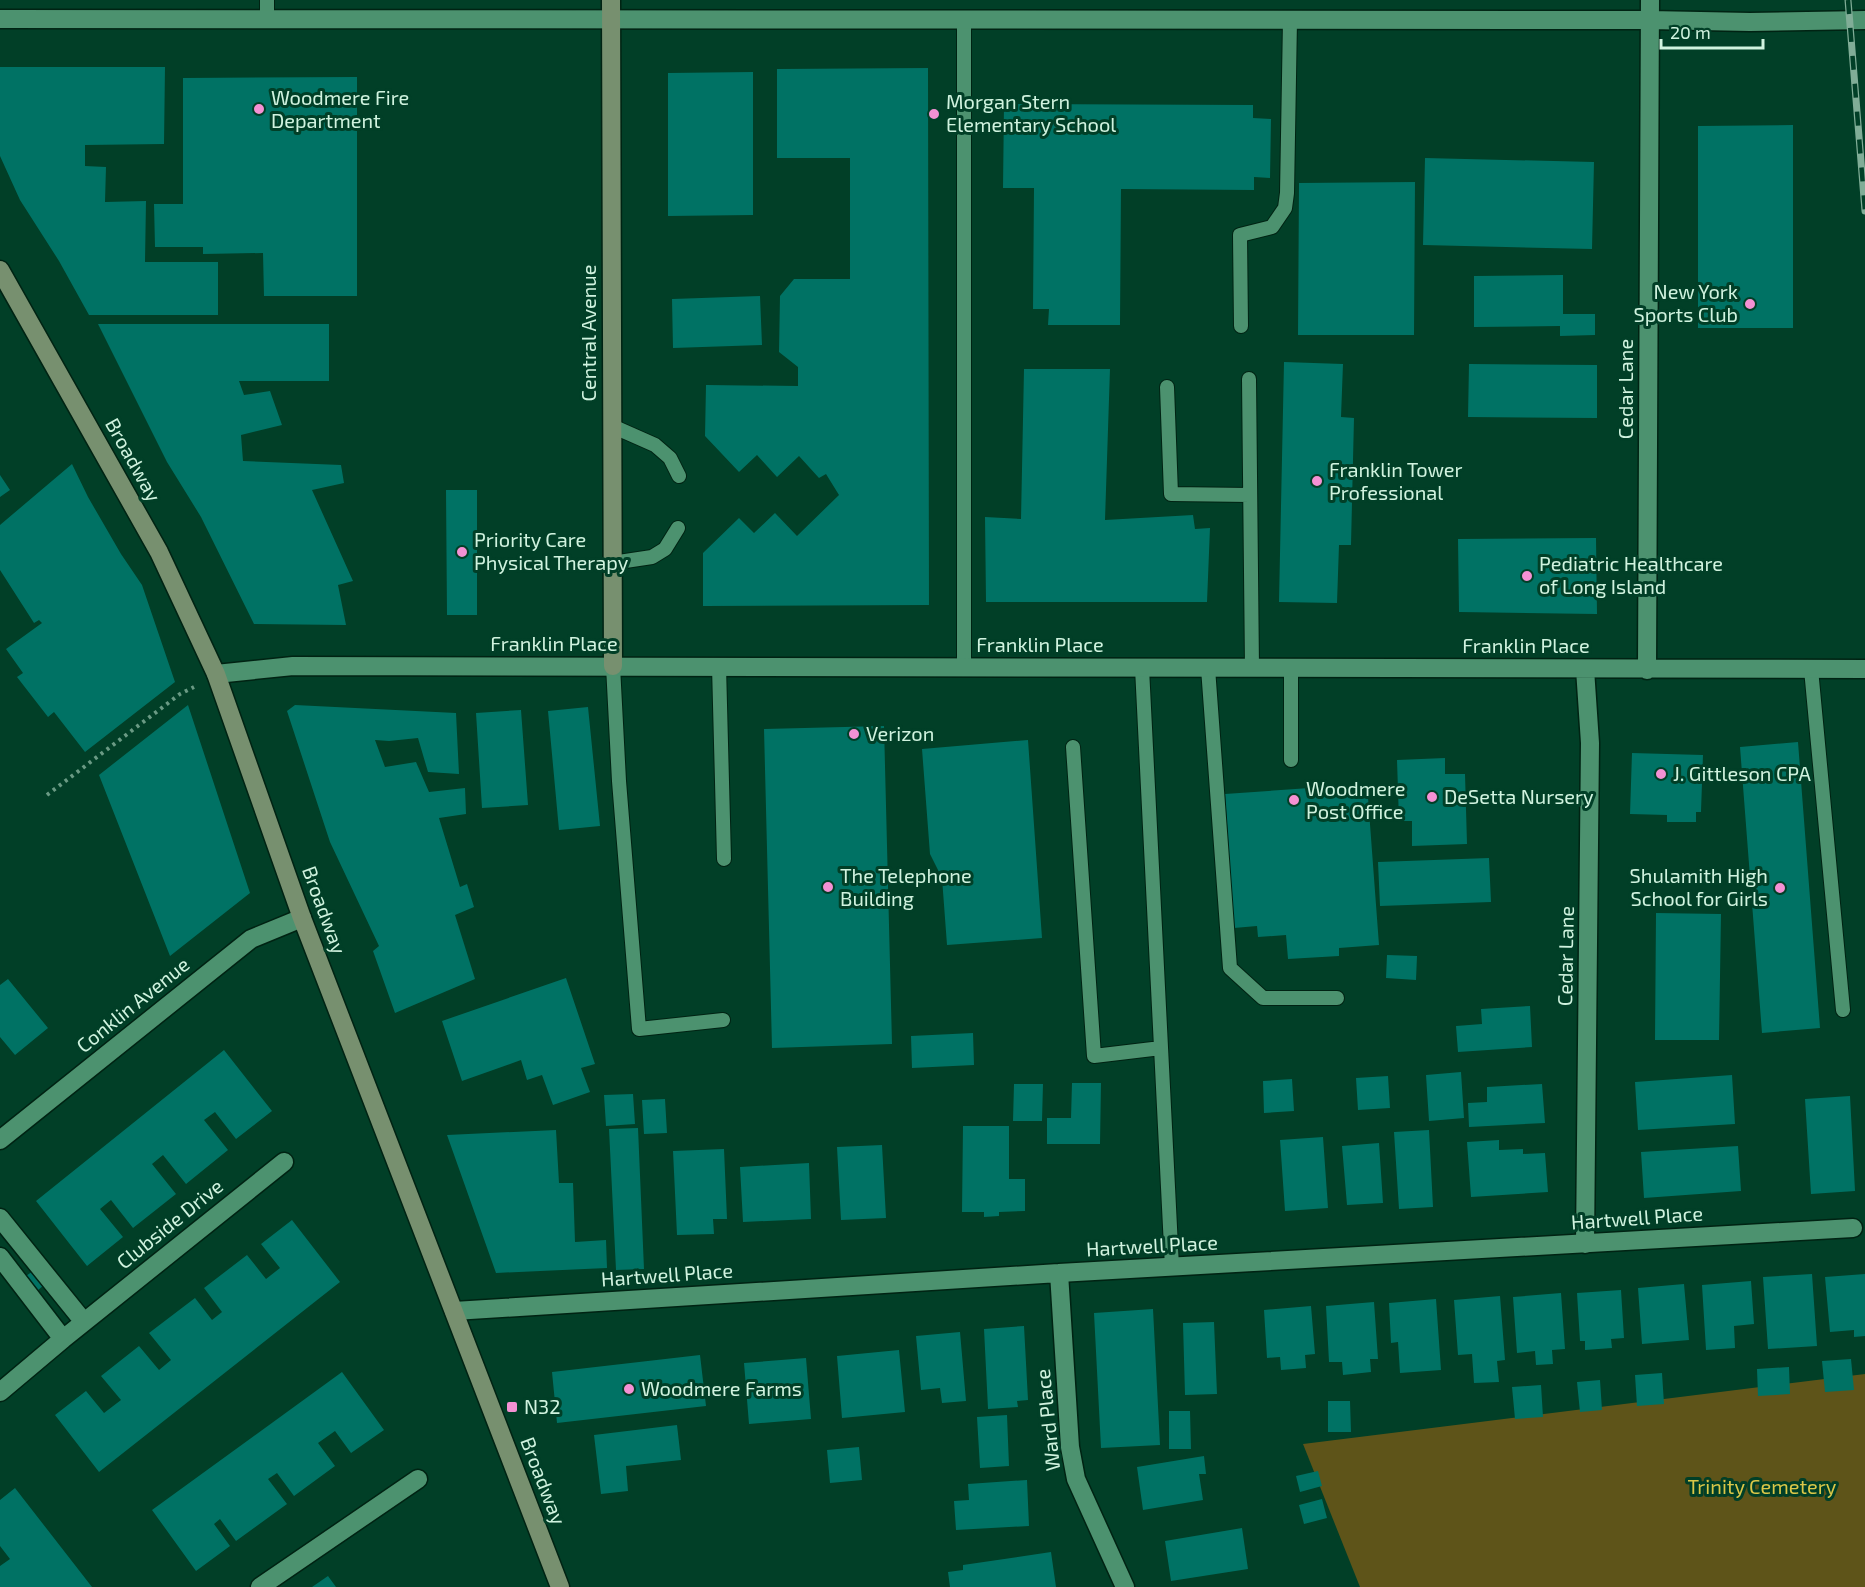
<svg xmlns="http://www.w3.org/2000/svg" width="1865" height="1587" viewBox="0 0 1865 1587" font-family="'Exo 2',sans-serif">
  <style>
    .green { fill: #5e5419 }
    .building { fill: #007264 }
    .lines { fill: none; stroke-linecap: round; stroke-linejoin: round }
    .lane-casing { stroke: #002313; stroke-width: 16 }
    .street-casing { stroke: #002313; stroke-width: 21 }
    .secondary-casing { stroke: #002313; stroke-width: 21 }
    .path { stroke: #6a9a84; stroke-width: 4; stroke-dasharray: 3 4.5; stroke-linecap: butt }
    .lane { stroke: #4c926f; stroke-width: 14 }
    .street { stroke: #4c926f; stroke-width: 18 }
    .secondary { stroke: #77906f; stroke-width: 18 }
    .rail-casing { stroke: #80ad97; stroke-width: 7 }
    .rail { stroke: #013f27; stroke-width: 4.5; stroke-dasharray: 14; stroke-linecap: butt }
    .poi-dot { fill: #f491d4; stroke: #013f27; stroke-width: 2 }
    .labels { text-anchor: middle; stroke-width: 6; stroke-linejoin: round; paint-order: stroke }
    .poi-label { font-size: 20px; fill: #d0f3df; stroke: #013f27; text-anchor: start }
    .street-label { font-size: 20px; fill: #d0f3df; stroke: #013f27 }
    .park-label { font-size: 20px; fill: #dbc748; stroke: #013f27 }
  </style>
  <rect width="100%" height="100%" fill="#013f27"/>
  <path class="green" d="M1865 1374V1587H1360L1303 1444Z"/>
  <path class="building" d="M0 67H165L164 144 85 145V166L106 167 105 202 146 201 145 262H218V315H89L59 261 20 200 0 156Z
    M928 68 929 605 703 606V553L739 518 754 533 775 513 797 536 839 495 826 474 819 478 799 456 777 477 757 455 739 472 705 436 706 385 798 386V367L779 352 780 296 794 279H850V158H777V69Z
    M753 72V215L668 216V73Z
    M357 77V296H264L263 253 203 254V247H155L154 204H183V78Z
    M1004 104 1253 105V118L1271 119 1270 178 1254 177V190L1121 189 1120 325H1048L1049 309H1033L1034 188H1003Z
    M1793 125V328H1698V126Z
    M1425 158 1594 162 1592 249 1423 245Z
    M1415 182 1414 335H1298L1299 183Z
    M1563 275V314H1595V335L1560 336V326L1474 327V276Z
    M760 296 762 345 673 348 672 299Z
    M98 324H329V381H239L244 395 270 391 282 425 241 435 243 461 341 465 344 483 312 490 353 581 338 585 346 625 254 624 201 517 167 462Z
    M1284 362 1343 364 1341 417 1354 418 1351 545H1339L1337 603 1279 602Z
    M1469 364 1597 365V418L1468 417Z
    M1024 369H1110L1105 520 1193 515 1195 529 1210 528 1207 602H986L985 517 1021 519Z
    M72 464 88 497 121 554 142 585 175 682 85 752 54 712 48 717 17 677 23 673 6 649 42 623 39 620 34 623 0 570V525Z
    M0 475 10 490 0 497Z
    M446 490H477V615H447Z
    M1596 538 1597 614 1459 612 1458 539Z
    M188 705 250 893 170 956 99 775Z
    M295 705 456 713 459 774 428 772 418 738 389 741 375 740 385 767 416 762 429 792 465 788 466 814 439 818 460 887 467 884 474 907 455 915 475 979 395 1013 373 951 379 946 330 842 287 711Z
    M588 707 600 826 559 830 548 711Z
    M521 710 528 805 482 808 476 713Z
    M884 726 892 1044 772 1048 764 729Z
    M1028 740 1042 938 947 945 942 878 930 854 922 749Z
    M1798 742 1820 1028 1762 1033 1740 747Z
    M1632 753 1703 755 1701 812H1696V822H1667V815L1630 814Z
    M1445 758V774H1465L1467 844 1412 846V821H1399L1397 760Z
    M1367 784 1379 945 1339 948V956L1288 959 1286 935 1258 937 1257 926 1234 928 1225 794Z
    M1489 858 1491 902 1380 906 1378 862Z
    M1656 913 1721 914 1719 1040H1655Z
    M1387 955 1417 956 1416 980 1386 978Z
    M566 978 595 1064 581 1068 590 1092 553 1105 542 1075 527 1080 521 1060 462 1081 442 1021Z
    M8 979 48 1028 15 1055 0 1037V985Z
    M1530 1006 1532 1047 1458 1052 1456 1026 1482 1024 1481 1009Z
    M973 1033 974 1065 912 1068 911 1036Z
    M224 1050 272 1111 236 1139 215 1112 204 1120 228 1150 186 1184 163 1155 152 1164 176 1194 133 1228 111 1200 100 1209 123 1237 87 1266 36 1201Z
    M1461 1072 1464 1118 1429 1121 1426 1075Z
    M1732 1075 1735 1124 1638 1130 1635 1082Z
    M1388 1076 1390 1108 1358 1110 1356 1078Z
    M1292 1079 1294 1111 1264 1113 1263 1081Z
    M1072 1083H1101L1100 1144H1047V1118H1071Z
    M1014 1084H1043L1042 1121H1013Z
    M1542 1084 1545 1123 1469 1127 1468 1103 1487 1102V1087Z
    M633 1094 635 1124 606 1126 604 1095Z
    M1850 1096 1855 1191 1811 1194 1805 1099Z
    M665 1099 667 1133 644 1134 642 1100Z
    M963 1126H1009V1179H1025V1211L999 1212V1216L984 1217V1212H962Z
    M638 1128 644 1269 616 1270 609 1129Z
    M556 1130 559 1183H573L575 1242 606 1240 607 1268 496 1273 447 1135Z
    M1429 1130 1433 1207 1399 1209 1394 1132Z
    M1323 1137 1328 1208 1285 1211 1280 1140Z
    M1499 1140V1150L1523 1149V1154L1545 1153 1548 1192 1471 1197 1467 1142Z
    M1379 1143 1383 1203 1347 1205 1342 1146Z
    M882 1145 886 1218 841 1220 837 1147Z
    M1738 1146 1741 1191 1644 1198 1641 1152Z
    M724 1149 727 1219H713L714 1234 677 1235 673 1151Z
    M809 1163 811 1219 743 1222 740 1167Z
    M292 1220 340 1282 99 1472 55 1415 86 1391 104 1413 121 1400 101 1376 139 1346 159 1370 171 1360 149 1333 195 1298 212 1320 222 1312 204 1288 247 1255 266 1279 280 1268 261 1244Z
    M33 1271 44 1285 37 1291 26 1276Z
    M1812 1274 1817 1346 1768 1349 1763 1277Z
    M1865 1274V1336L1854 1337V1330L1830 1332 1825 1277Z
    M1751 1281 1754 1324 1734 1326 1735 1348 1706 1350 1702 1285Z
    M1684 1284 1689 1340 1642 1344 1638 1288Z
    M1621 1290 1624 1338 1611 1339 1612 1348 1585 1350V1341H1580L1577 1293Z
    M1561 1293 1565 1349 1552 1350 1553 1364 1536 1365 1535 1351 1517 1353 1513 1297Z
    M1500 1296 1505 1360 1497 1361 1499 1382 1474 1383 1472 1354 1458 1355 1454 1300Z
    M1436 1299 1441 1370 1400 1373 1398 1342 1391 1343 1389 1303Z
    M1374 1302 1378 1359H1370L1371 1372 1343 1375 1342 1362H1329L1326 1306Z
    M1311 1306 1315 1354 1305 1355 1306 1368 1281 1370 1280 1357 1267 1358 1264 1310Z
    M1153 1309 1160 1445 1101 1448 1094 1313Z
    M1214 1322 1217 1394 1185 1395 1183 1323Z
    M1024 1326 1028 1400 1017 1401 1018 1407 988 1409 984 1329Z
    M960 1332 966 1401 942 1403 940 1388 921 1390 916 1336Z
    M899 1350 905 1412 842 1418 837 1356Z
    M700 1355 706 1406 557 1423 552 1372Z
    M806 1358 811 1419 749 1424 744 1363Z
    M1851 1359 1854 1390 1825 1392 1822 1361Z
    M1789 1367 1790 1394 1758 1396 1757 1369Z
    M342 1372 384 1430 351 1453 335 1431 318 1443 335 1466 294 1496 277 1473 268 1479 287 1504 236 1541 220 1519 214 1524 230 1546 196 1571 152 1510Z
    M1662 1373 1664 1404 1637 1406 1635 1375Z
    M1600 1380 1602 1410 1580 1412 1577 1382Z
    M1541 1385 1543 1417 1515 1419 1512 1387Z
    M1328 1401H1350L1351 1432H1328Z
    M1169 1411H1190L1191 1449H1169Z
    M1007 1415 1009 1466 980 1468 977 1417Z
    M677 1425 681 1460 626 1466 628 1491 601 1494 594 1435Z
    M859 1447 862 1480 830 1483 827 1450Z
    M1204 1456 1206 1474H1199L1203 1500 1143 1510 1137 1467Z
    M1318 1471 1322 1486 1300 1492 1296 1476Z
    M1027 1480 1029 1526 956 1530 954 1501 969 1500 968 1484Z
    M15 1488 92 1587H0V1566L10 1559 0 1546V1500Z
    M1322 1499 1327 1518 1304 1524 1299 1505Z
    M1242 1528 1248 1569 1171 1581 1165 1541Z
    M1051 1552 1056 1587H950L948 1572 963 1570V1565Z
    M328 1576 336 1587H312Z"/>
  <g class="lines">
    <defs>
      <path id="lane" d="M267 18V0
        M1241 326 1240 235 1272 227 1285 208 1287 193 1290 20
        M1249 379 1252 668
        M1167 387 1171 494 1250 495
        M612 426 655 445 670 458 679 476
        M612 563 652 557 665 549 678 528
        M613 666 619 781 639 1029 723 1020
        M719 666 724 859
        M964 668V20
        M1142 668 1172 1267
        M1208 668 1230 968 1263 998H1337
        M1291 668V760
        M1811 669 1843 1010
        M1073 747 1094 1056 1161 1048"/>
      <path id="street" d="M0 19 1650 20 1750 22 1865 20
        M1585 669 1590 743 1585 1244
        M1647 670 1650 0
        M216 674 293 666 1865 669
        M0 1140 251 939 302 918
        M0 1218 84 1322
        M0 1257 63 1339
        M1059 1273 1070 1447 1076 1479 1125 1587
        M454 1311 1059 1273 1853 1228
        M0 1392 63 1339 284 1162
        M260 1587 418 1479"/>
      <path id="secondary" d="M611 0 613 666
        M0 270 159 552 216 674 302 918 560 1587"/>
    </defs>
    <use href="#lane" class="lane-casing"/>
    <use href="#street" class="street-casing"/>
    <use href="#secondary" class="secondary-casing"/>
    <path class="path" d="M47 795 180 694 194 687"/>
    <use href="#lane" class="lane"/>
    <use href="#street" class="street"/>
    <use href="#secondary" class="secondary"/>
    <defs>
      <path id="rail" d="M1848 0 1865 211"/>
    </defs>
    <use href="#rail" class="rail-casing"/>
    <use href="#rail" class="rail"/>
  </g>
  <g class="poi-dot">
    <circle cx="259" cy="109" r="6"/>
    <circle cx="934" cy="114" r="6"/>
    <circle cx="1750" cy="304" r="6"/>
    <circle cx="1317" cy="481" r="6"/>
    <circle cx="462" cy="552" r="6"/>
    <circle cx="1527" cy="576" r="6"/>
    <circle cx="854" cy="734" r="6"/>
    <circle cx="1661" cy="774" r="6"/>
    <circle cx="1432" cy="797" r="6"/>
    <circle cx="1294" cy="800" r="6"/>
    <circle cx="828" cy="887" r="6"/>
    <circle cx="1780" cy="888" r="6"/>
    <circle cx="629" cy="1389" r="6"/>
    <rect x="506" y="1401" width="12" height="12" rx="3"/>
  </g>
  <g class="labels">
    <g class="poi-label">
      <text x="271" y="105">Woodmere Fire<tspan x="271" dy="23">Department</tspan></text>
      <text x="946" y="109">Morgan Stern<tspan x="946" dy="23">Elementary School</tspan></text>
      <text x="1738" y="299" text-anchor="end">New York<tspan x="1738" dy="23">Sports Club</tspan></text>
      <text x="1329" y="477">Franklin Tower<tspan x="1329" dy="23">Professional</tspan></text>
      <text x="474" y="547">Priority Care<tspan x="474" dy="23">Physical Therapy</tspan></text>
      <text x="1539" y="571">Pediatric Healthcare<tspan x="1539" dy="23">of Long Island</tspan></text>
      <text x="866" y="741">Verizon</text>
      <text x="1673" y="781">J. Gittleson CPA</text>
      <text x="1306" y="796">Woodmere<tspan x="1306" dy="23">Post Office</tspan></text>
      <text x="1444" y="804">DeSetta Nursery</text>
      <text x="840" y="883">The Telephone<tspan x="840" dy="23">Building</tspan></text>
      <text x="1768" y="883" text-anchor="end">Shulamith High<tspan x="1768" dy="23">School for Girls</tspan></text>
      <text x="641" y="1396">Woodmere Farms</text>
      <text x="524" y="1414">N32</text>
    </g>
    <g class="street-label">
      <text transform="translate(589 333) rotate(-90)" y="7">Central Avenue</text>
      <text transform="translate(1626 389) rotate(-90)" y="7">Cedar Lane</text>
      <text transform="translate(133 460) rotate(61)" y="7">Broadway</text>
      <text x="554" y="651">Franklin Place</text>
      <text x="1040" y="652">Franklin Place</text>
      <text x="1526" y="653">Franklin Place</text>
      <text transform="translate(324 910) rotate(70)" y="7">Broadway</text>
      <text transform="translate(1566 956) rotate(-89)" y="7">Cedar Lane</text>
      <text transform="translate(133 1005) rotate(-39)" y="7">Conklin Avenue</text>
      <text transform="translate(1637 1218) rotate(-4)" y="7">Hartwell Place</text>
      <text transform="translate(170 1224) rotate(-39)" y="7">Clubside Drive</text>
      <text transform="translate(1152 1246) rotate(-3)" y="7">Hartwell Place</text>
      <text transform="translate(667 1275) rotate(-4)" y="7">Hartwell Place</text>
      <text transform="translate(1048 1420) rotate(-96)" y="7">Ward Place</text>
      <text transform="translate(543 1481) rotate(69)" y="7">Broadway</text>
    </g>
    <g class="park-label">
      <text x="1762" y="1494">Trinity Cemetery</text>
    </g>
  </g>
  <path d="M1661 39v9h102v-9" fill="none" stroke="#d0f3df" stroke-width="3"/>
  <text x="1670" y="39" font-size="18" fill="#d0f3df" stroke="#013f27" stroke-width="4.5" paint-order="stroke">20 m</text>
</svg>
